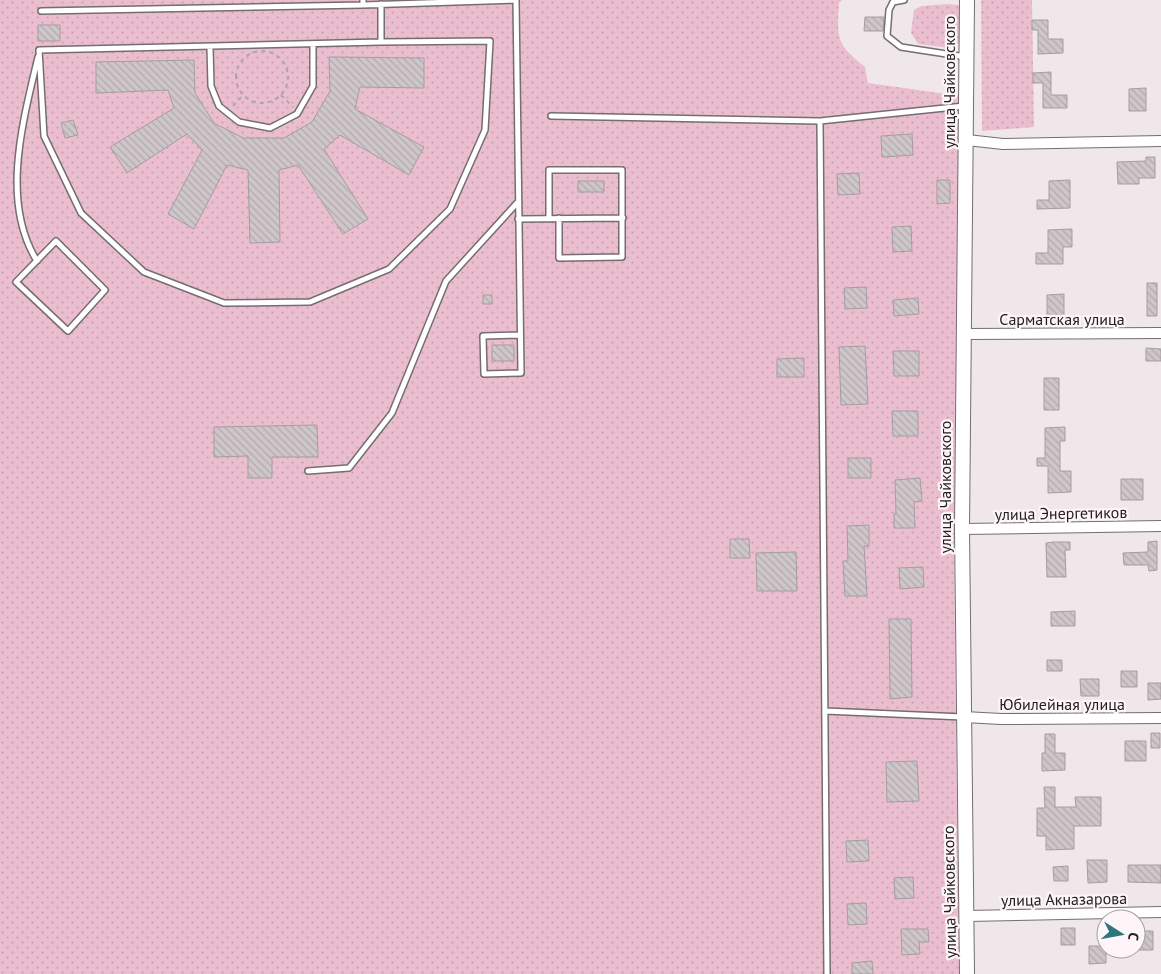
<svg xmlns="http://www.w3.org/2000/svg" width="1161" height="974" viewBox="0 0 1161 974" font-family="'PT Sans',sans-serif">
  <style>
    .grass { fill: url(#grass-dots) }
    .building { fill: url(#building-back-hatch); stroke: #a59da0 }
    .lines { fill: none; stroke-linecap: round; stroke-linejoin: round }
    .lane-casing { stroke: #756d70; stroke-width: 8 }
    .street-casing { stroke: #756d70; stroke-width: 12 }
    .secondary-casing { stroke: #756d70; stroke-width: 16 }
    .path { stroke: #ada6a8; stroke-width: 2; stroke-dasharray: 4 4; stroke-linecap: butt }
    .lane { stroke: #fff; stroke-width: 5 }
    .street { stroke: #fff; stroke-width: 10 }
    .secondary { stroke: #fff; stroke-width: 14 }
    .labels { text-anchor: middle; stroke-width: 4.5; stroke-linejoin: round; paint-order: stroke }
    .street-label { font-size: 16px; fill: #232021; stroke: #fef5f8 }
  </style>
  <defs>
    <pattern id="grass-dots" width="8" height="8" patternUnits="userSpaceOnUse" patternTransform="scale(1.25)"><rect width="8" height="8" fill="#ebbecf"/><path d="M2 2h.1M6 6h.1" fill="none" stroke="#c9a3b1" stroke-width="1.8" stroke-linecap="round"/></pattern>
    <pattern id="building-back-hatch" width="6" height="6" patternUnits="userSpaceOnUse" patternTransform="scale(1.25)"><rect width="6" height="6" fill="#cfc6c9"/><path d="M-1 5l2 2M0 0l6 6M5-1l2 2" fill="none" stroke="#b1aaac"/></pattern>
  </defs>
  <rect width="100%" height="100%" fill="#f0e7ea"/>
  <path class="grass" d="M0 0H842L839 3C837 39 836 44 865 67L868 83 961 96 954 548 959 974H0Z
    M981 0H1032L1034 127 982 131Z
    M948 4 958 5 962 10 960 43 949 48 918 44 911 33 914 10 922 6Z"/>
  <path class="building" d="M865 17H884L883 31H864Z
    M1032 20H1048V39H1063V53L1038 54V30H1032Z
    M38 25H60V41H38Z
    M329 57 424 58V88L360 87 355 109 424 147 409 175 340 135 324 149 368 219 343 234 298 165 279 170 280 242 250 243 248 170 227 165 194 229 168 214 202 150 187 134 127 173 110 147 174 108 168 90 96 93V62L194 60 195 93 214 123 243 138H284L312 122 330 91Z
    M1051 72V95H1067V108H1043V83H1033V73Z
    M1146 88V111H1129V89Z
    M73 120 78 135 65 138 61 123Z
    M912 134 913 155 882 157 881 136Z
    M1146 157H1155V178H1139V184H1118L1117 162 1146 161Z
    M859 173 860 194 838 195 837 174Z
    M937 180H950V203L937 204Z
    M1070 180V208L1037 209V200H1049V181Z
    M578 181H604V192H578Z
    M911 226 912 251 893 252 892 227Z
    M1072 229V247H1063V264H1036V253H1048V230Z
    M1147 283H1157V316H1147Z
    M866 287 867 308 845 309 844 288Z
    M1064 294V317H1047V295Z
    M483 295H492V304H483Z
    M918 298 919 314 894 316 893 300Z
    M492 345H514V361H492Z
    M865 346 868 404 841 405 839 347Z
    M1146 348 1161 349V361H1146Z
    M893 351H919V376H894Z
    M804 358V377H777V359Z
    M1044 378H1059V410H1044Z
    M892 411H918V436H893Z
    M317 425 318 457H272V478H248V456L214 457V427Z
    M1065 427V441H1060V471H1071V492L1048 493V466H1037V458H1045V428Z
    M848 458H871V478H848Z
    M920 478 922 501 914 502 915 528H894V514H896L895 480Z
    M1121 479H1143V500H1121Z
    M869 525V546H864L867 596H845L843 561H848L847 526Z
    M730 539H749L750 558H730Z
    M1157 541V570L1149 571 1148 565H1124L1123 553 1148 552V542Z
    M1054 542H1070V550H1065L1066 577H1047L1046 543Z
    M796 552 797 591H757L756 553Z
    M923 567 924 587 900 589 899 568Z
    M1075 611V626H1051V612Z
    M889 619H911L912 697 890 699Z
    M1047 660H1062V671H1047Z
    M1121 671H1137V687H1121Z
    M1080 679H1099V696H1081Z
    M1148 683H1161V699L1148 700Z
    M1151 733H1160V748H1151Z
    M1045 734H1055V753H1065V770L1042 771V753H1045Z
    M1125 741H1146V761H1125Z
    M917 761 919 801 887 802 886 762Z
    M1044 787H1055V807H1076L1075 797H1101V826H1074V849L1046 850V836H1037V808H1045Z
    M868 840 869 861 847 862 846 841Z
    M1087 860H1107V882L1088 883Z
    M1128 865H1161V883L1128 882Z
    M1068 866V881H1054L1053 867Z
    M913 877 914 898 895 899 894 878Z
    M866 903 867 924 848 925 847 904Z
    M1061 928H1075V945H1061Z
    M901 929H928L929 942H919L920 954 902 955Z
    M1136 931H1153V950H1136Z
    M1089 946H1106V963L1089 964Z
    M872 961 873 974H852V963Z"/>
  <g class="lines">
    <defs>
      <path id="lane" d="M363 0V5L516 0 521 373 484 374 483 336 520 335
        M904 0 893 2 889 10 887 36 901 47 966 57
        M41 11 363 5
        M381 42 39 50 44 136 81 213 144 272 224 303 310 302 389 269 450 209 485 130 490 41 381 42V4
        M210 47 211 86 219 106 239 122 270 128 297 114 313 86V45
        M551 116 820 121 964 106
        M820 121 827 974
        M518 219 623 218
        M549 219V170H622V257L559 258V218
        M56 241 105 290 68 331 16 282Z
        M37 261C0 202 23 121 38 57
        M308 471 349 468 392 413 446 281 517 203
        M825 711 963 717"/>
      <path id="street" d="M967 140 1003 144 1161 141
        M964 334 1161 333
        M962 529 1161 526
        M964 717 1001 719 1161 718
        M967 916 1161 912"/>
      <path id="secondary" d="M967 974 962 529 967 0"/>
    </defs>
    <use href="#lane" class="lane-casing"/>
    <use href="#street" class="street-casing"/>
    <use href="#secondary" class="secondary-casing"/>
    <path class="path" d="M236 77a26 26 0 1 1 52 0a26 26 0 1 1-52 0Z
      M281 95 293 107
      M233 106 243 95"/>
    <use href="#lane" class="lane"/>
    <use href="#street" class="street"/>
    <use href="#secondary" class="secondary"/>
  </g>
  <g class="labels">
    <g class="street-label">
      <text transform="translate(949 82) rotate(-90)" y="6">улица Чайковского</text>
      <text x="1062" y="325">Сарматская улица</text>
      <text transform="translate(945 487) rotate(-90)" y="6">улица Чайковского</text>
      <text transform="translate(1061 513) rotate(-1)" y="6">улица Энергетиков</text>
      <text x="1062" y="710">Юбилейная улица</text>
      <text transform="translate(949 892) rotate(-91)" y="6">улица Чайковского</text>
      <text transform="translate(1064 899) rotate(-1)" y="6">улица Акназарова</text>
    </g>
  </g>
  <g transform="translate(1121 934) rotate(101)"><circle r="24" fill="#fef5f8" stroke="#a6a0a2"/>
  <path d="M0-4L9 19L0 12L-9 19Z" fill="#2f777f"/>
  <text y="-8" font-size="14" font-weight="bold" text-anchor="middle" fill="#232021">С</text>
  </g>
</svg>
